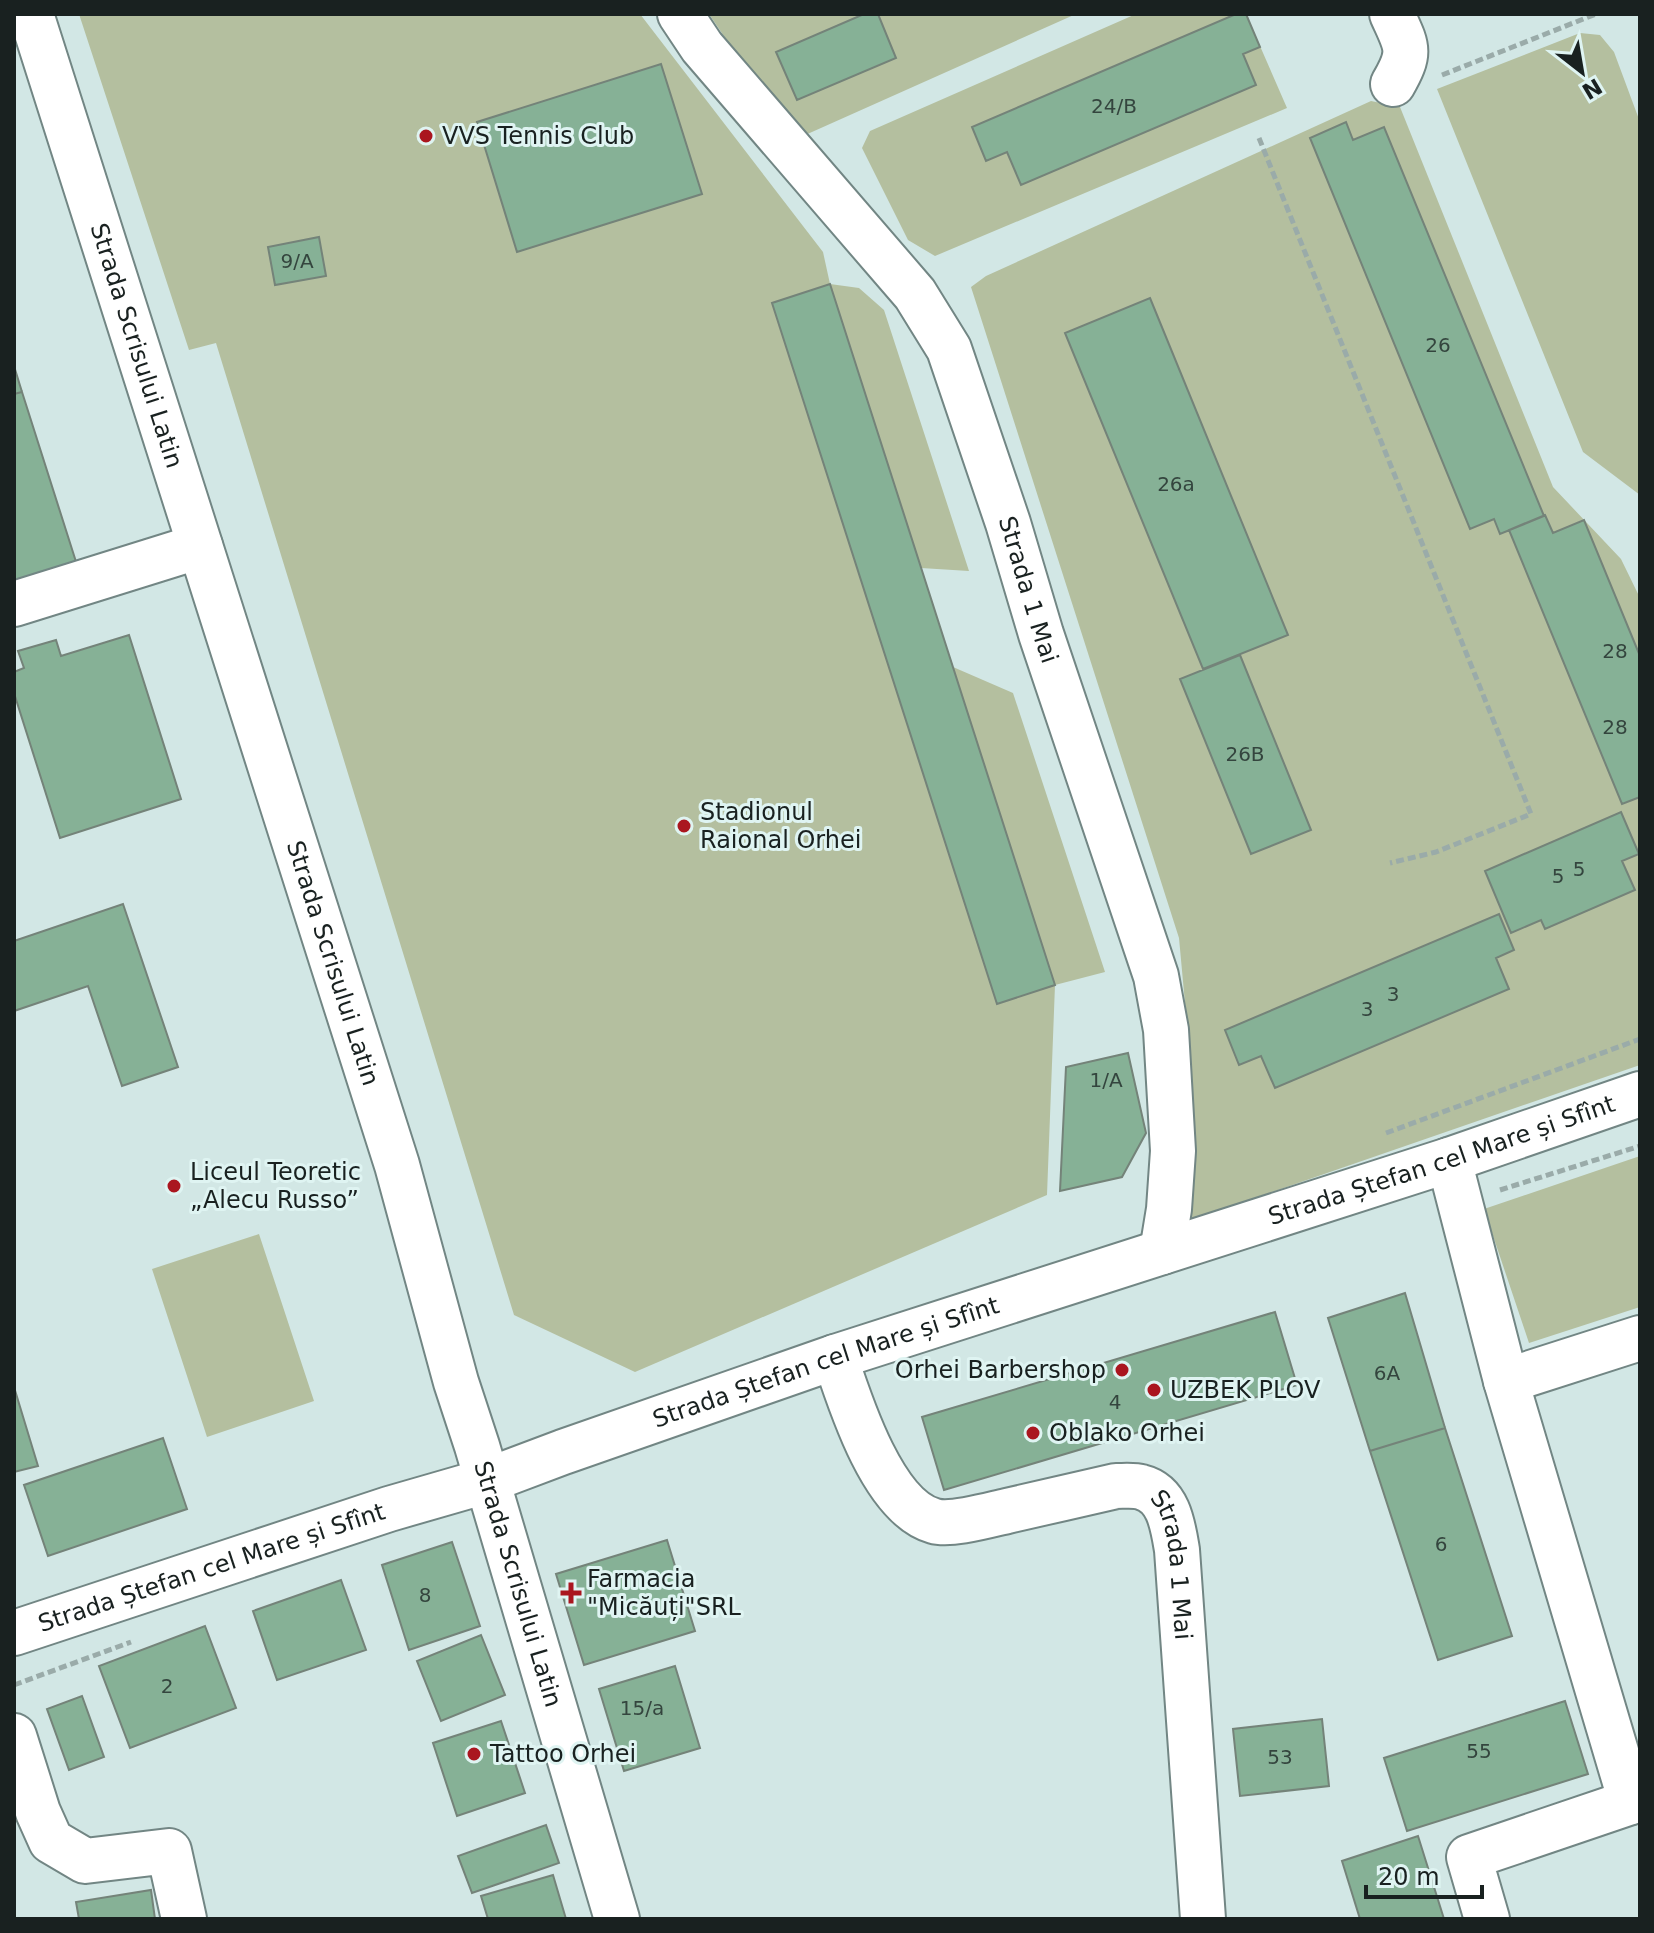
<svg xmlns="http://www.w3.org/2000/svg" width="1654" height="1933" viewBox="0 0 1654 1933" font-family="'DejaVu Sans',sans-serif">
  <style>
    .green { fill: #b4bf9f }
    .building { fill: #86b196; stroke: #748379; stroke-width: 2 }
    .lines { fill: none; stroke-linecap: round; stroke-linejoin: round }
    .minor-casing { stroke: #728684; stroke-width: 48 }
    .path { stroke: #9aaba9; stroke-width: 5; stroke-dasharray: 8 4; stroke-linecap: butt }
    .minor { stroke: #fff; stroke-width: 44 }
    .poi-dot { fill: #aa161f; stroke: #dff4f2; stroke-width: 3 }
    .labels { text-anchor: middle; stroke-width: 6; stroke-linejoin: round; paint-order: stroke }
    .number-label { font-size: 20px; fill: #34453e }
    .poi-label { font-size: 24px; fill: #192120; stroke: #dff4f2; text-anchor: start }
    .street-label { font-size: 24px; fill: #192120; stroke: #dff4f2 }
  </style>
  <rect width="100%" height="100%" fill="#d2e7e5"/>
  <path class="green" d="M79 14H640L823 252 830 284 859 288 884 310 969 571 921 568 953 667 1013 693 1105 972 1055 985 1047 1195 635 1372 514 1315 216 343 189 350Z
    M709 14H1076L803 136 783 124Z
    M1136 14H1246L1287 108 935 256 908 240 862 148 870 131Z
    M1580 33 1600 35 1614 52 1640 122V495L1583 452 1437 89Z
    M1371 101 1400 107 1553 487 1621 559 1640 598V1065L1182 1223 1189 1158 1186 1014 1179 938 971 287 986 276Z
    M1640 1156V1307L1529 1343 1484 1209Z
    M259 1234 314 1401 207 1437 152 1269Z"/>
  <path class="building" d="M864 14H878L896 58 797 100 776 52Z
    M1236 14H1246L1260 47 1243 54 1256 85 1021 185 1007 152 986 161 972 127Z
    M661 64 702 194 517 252 477 122Z
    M1346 122 1353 140 1384 127 1544 516 1500 534 1494 519 1470 529 1310 138Z
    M319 237 326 276 275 285 268 247Z
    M830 284 1055 985 997 1004 772 303Z
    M1150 298 1288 635 1203 669 1065 333Z
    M14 366 22 392 14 394Z
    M22 392 78 568 14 588V394Z
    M1545 515 1553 533 1584 520 1640 656V797L1622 804 1509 530Z
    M129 635 181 799 60 838 14 693V672L24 668 18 651 56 640 61 656Z
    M1240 655 1311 830 1251 854 1180 679Z
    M1621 812 1639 854 1622 861 1635 890 1545 929 1541 920 1511 933 1485 871Z
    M123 904 178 1067 122 1086 88 986 14 1011V941Z
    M1499 914 1514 950 1496 958 1509 989 1275 1088 1261 1056 1239 1065 1225 1030Z
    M1128 1053 1146 1133 1122 1177 1060 1191 1066 1067Z
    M1405 1293 1445 1428 1370 1451 1328 1318Z
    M1275 1312 1297 1385 944 1490 922 1417Z
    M14 1387 38 1466 14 1472Z
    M1445 1428 1512 1636 1438 1660 1370 1451Z
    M163 1438 187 1509 48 1556 24 1485Z
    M667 1540 695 1631 584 1665 556 1574Z
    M452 1542 480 1626 409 1650 382 1565Z
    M341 1580 366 1650 277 1680 253 1611Z
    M205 1626 236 1708 130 1748 99 1666Z
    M481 1635 505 1695 441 1721 417 1661Z
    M675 1666 700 1748 624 1771 599 1689Z
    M82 1696 104 1757 69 1770 47 1709Z
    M1565 1701 1588 1774 1407 1831 1384 1758Z
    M1322 1719 1329 1786 1240 1796 1233 1729Z
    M501 1721 525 1793 457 1816 433 1743Z
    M546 1825 559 1863 472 1893 458 1856Z
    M1418 1836 1444 1919H1360L1342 1861Z
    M553 1875 566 1919H488L481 1896Z
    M151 1890 155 1919H79L76 1902Z"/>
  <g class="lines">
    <defs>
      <g id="minor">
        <path id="s1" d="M31 14 397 1165 456 1382 477 1446 617 1919"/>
        <path id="s2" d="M680 14 702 47 915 294 949 349 1008 523 1041 634 1156 976 1166 1030 1173 1151 1169 1209 1162 1252"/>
        <path d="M1392 14C1407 47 1412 51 1393 84"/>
        <path d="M14 604 200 546"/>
        <path d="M1449 1160 1506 1381 1640 1338"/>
        <path id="s3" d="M835 1357C850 1403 883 1507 934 1521 951 1526 989 1515 1007 1511 1043 1503 1080 1494 1116 1486 1124 1486 1134 1485 1141 1487 1169 1494 1173 1526 1177 1550L1203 1919"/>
        <path d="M1506 1381 1631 1802 1640 1799"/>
        <path id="s4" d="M14 1633 389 1509 486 1481 563 1452 835 1357 1449 1160 1640 1094"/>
        <path d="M14 1736 38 1812 51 1841 85 1861 169 1851 184 1919"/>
        <path d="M1487 1919 1469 1857 1631 1802"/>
      </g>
    </defs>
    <use href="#minor" class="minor-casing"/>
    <path class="path" d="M1442 75 1596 14
      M1259 138 1531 814 1436 852 1390 863
      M1386 1133 1640 1039
      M1500 1190 1640 1146
      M14 1685 131 1642"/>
    <use href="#minor" class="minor"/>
  </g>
  <g class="poi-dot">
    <circle cx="426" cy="136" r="8"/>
    <circle cx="684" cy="826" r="8"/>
    <circle cx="174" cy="1186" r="8"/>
    <circle cx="1122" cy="1370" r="8"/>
    <circle cx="1154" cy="1390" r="8"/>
    <circle cx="1033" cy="1433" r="8"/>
    <path d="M567 1581h8v8h8v8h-8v8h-8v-8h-8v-8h8z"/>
    <circle cx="474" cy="1754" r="8"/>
  </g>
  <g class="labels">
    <g class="number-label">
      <text x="1114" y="113">24/B</text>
      <text x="297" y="268">9/A</text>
      <text x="1438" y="352">26</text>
      <text x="1176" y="491">26a</text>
      <text x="1615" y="658">28</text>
      <text x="1615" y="734">28</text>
      <text x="1245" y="761">26B</text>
      <text x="1579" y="876">5</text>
      <text x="1558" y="883">5</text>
      <text x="1393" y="1001">3</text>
      <text x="1367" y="1016">3</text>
      <text x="1106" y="1087">1/A</text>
      <text x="1387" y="1380">6A</text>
      <text x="1115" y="1409">4</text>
      <text x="1441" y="1551">6</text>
      <text x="425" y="1602">8</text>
      <text x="167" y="1693">2</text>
      <text x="642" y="1715">15/a</text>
      <text x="1479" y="1758">55</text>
      <text x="1280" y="1764">53</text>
    </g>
    <g class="poi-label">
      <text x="442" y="144">VVS Tennis Club</text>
      <text x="700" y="820">Stadionul<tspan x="700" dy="28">Raional Orhei</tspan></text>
      <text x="190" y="1180">Liceul Teoretic<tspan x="190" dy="28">„Alecu Russo”</tspan></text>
      <text x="1106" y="1378" text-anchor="end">Orhei Barbershop</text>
      <text x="1170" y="1398">UZBEK PLOV</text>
      <text x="1049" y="1441">Oblako Orhei</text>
      <text x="587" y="1587">Farmacia<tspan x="587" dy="28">"Micăuți"SRL</tspan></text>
      <text x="490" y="1762">Tattoo Orhei</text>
    </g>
    <g class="street-label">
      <text dy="8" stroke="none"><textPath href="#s1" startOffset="348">Strada Scrisului Latin</textPath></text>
      <text dy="8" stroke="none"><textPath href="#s2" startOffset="684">Strada 1 Mai</textPath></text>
      <text dy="8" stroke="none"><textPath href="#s1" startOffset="996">Strada Scrisului Latin</textPath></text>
      <text dy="8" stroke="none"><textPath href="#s4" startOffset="1504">Strada Ștefan cel Mare și Sfînt</textPath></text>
      <text dy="8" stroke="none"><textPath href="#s4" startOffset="856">Strada Ștefan cel Mare și Sfînt</textPath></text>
      <text dy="8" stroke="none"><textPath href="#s4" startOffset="208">Strada Ștefan cel Mare și Sfînt</textPath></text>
      <text dy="8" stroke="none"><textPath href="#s3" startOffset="500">Strada 1 Mai</textPath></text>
      <text dy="8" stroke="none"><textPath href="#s1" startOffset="1644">Strada Scrisului Latin</textPath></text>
    </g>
  </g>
  <rect width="1654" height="1933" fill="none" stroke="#192120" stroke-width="32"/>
  <g transform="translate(1582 72) rotate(149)" stroke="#dff4f2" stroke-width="6" paint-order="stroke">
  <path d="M0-6L14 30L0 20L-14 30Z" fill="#192120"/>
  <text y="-12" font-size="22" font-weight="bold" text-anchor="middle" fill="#192120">N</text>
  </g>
  <path d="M1366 1885v12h116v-12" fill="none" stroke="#192120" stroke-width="4"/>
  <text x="1378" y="1885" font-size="24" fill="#192120" stroke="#dff4f2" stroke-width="6" paint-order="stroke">20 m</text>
</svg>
